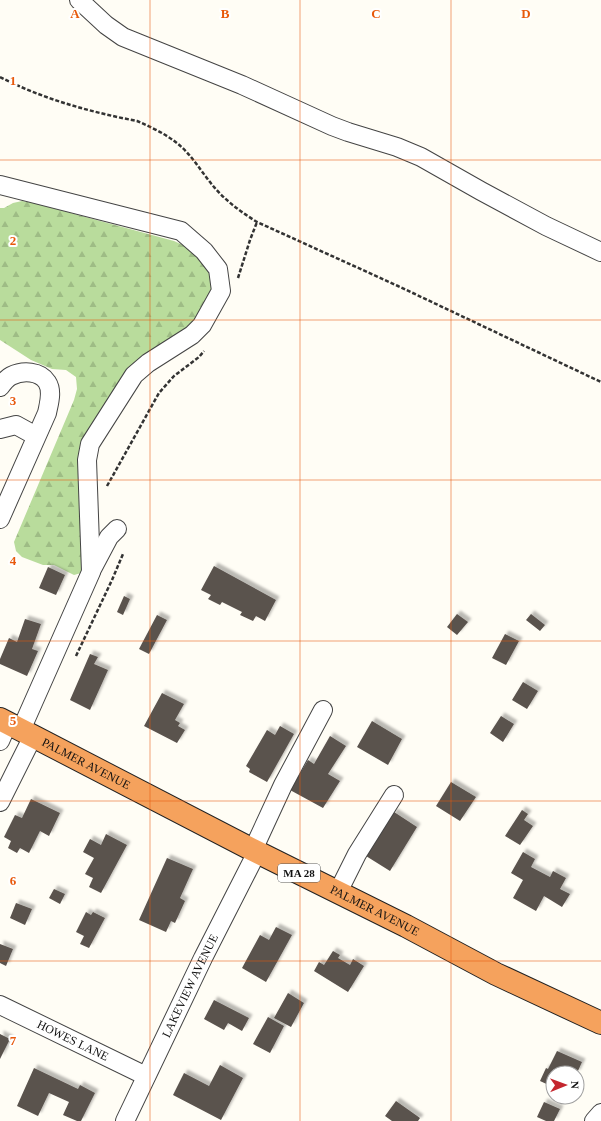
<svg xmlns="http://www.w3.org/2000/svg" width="601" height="1121" viewBox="0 0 601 1121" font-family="Georgia,serif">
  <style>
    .forest { fill: url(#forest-firs) }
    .building { fill: #5a524d; filter: url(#shadow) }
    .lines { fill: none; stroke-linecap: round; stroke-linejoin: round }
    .minor-casing { stroke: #444; stroke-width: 20 }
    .highway-casing { stroke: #222; stroke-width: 24 }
    .path { stroke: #333; stroke-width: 2.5; stroke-dasharray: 4 2; stroke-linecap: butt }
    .minor { stroke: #fff; stroke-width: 18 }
    .highway { stroke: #f5a25d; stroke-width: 22 }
    .grid { fill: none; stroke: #e8590c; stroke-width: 1; stroke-opacity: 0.55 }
    .labels { text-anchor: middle; stroke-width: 4; stroke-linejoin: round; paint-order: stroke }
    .shield { fill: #fff; stroke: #585858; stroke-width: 1 }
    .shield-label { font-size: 11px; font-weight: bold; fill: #111 }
    .street-label { font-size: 12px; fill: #111; stroke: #fff }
    .grid-label { font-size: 13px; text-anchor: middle; font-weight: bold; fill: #e8590c; stroke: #fff; stroke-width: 4; stroke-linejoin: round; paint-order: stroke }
  </style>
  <defs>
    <pattern id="forest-firs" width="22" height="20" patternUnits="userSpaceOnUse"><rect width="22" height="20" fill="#b9dc9c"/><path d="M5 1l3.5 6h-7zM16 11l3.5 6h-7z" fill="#9ebc85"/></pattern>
    <filter id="shadow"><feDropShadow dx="3.5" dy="-3.5" stdDeviation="1" flood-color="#0004"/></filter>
  </defs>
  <rect width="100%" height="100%" fill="#fffdf5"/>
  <path class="forest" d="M22 201 34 203 174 241 194 250 211 268 215 285 192 324 91 435 83 564 81 573 74 575 54 565H43L22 557 16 551 14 542 74 400 77 389 76 377 66 370 52 369 31 360 0 340V208H4L13 203Z"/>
  <path class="building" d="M214 566 276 600 265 621 256 616 253 621 240 615 242 612 222 602 220 605 208 599 211 595 201 590Z
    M48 567 65 575 56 595 39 588Z
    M124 596 130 599 123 615 117 612Z
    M457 614 468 622 457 635 447 627Z
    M531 614 545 625 540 631 526 620Z
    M157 615 167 620 149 654 139 649Z
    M25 619 41 624 32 649 38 651 27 676 0 664V659L9 638 17 642Z
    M505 634 519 641 506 665 492 658Z
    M90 654 98 657 94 664 108 670 90 710 70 700Z
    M523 682 538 691 527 709 512 700Z
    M162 693 184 704 175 720 180 723 178 726 185 730 177 743 144 726Z
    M501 716 514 724 503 742 490 733Z
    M372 721 402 739 388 765 357 747Z
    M280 726 294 734 267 782 249 772 250 769 246 766 267 730 275 735Z
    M330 736 346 746 328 774 340 781 323 808 290 790 308 760 314 764Z
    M451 782 476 797 460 821 436 806Z
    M31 799 60 813 49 836 40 831 29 853 20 848 17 853 8 848 11 841 4 837 15 815 22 818Z
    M522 810 528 814 524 820 533 826 520 845 505 836Z
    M394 812 417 827 390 871 366 856Z
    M106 834 127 845 101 893 89 887 93 878 85 874 94 858 83 852 90 839 101 845Z
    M523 852 535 859 531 867 550 877 553 871 566 878 560 889 570 894 562 907 544 896 536 911 513 898 523 880 511 873Z
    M167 858 193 869 180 898 185 901 175 923 171 921 166 932 139 920Z
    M54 889 65 894 60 904 49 898Z
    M16 903 32 909 25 925 10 918Z
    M86 912 91 915 93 912 105 918 89 948 80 944 84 936 76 932Z
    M276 927 292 935 266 982 242 968 260 935 269 940Z
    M0 944 13 949 6 966 0 963Z
    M333 951 340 955 338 958 350 965 353 959 364 966 348 992 314 971 319 962 324 965Z
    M288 993 304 1003 291 1027 274 1018Z
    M214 1000 249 1018 242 1031 228 1023 224 1030 204 1019Z
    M268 1017 284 1026 270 1053 253 1044Z
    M0 1034 10 1039 0 1059Z
    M557 1051 582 1062 577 1073H553V1087L540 1081 546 1068 548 1069Z
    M220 1065 243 1078 221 1120 173 1095 184 1073 209 1086Z
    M34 1068 78 1089 80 1085 95 1093 81 1121H77L63 1115 69 1102 49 1093 38 1116 17 1106Z
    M396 1101 420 1118 418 1121H392L385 1116Z
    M544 1102 560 1109 554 1121H546L537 1117Z"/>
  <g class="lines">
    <defs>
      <g id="minor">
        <path d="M79 0 106 25 123 37 242 85 332 126 348 132 397 147 421 157 481 191 546 226 601 252"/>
        <path d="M0 185 181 231 204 251 218 269 221 291 202 325 192 335 148 363 134 375 90 444 87 460 91 572 21 730"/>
        <path d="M0 387C3 383 7 378 11 376 23 370 40 371 47 382 53 391 49 403 47 413L0 519"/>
        <path d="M0 429 16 425 36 436"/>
        <path d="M91 571 109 537 117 529"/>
        <path d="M0 741 8 723"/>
        <path d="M0 802 33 736"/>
        <path d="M253 850 283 785 323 710"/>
        <path d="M338 892 357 854 394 795"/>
        <path id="s1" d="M0 1005 146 1076"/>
        <path id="s2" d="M125 1121 203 958 257 852"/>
        <path d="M594 1121 601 1113"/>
      </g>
      <g id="highway">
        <path id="s3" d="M0 719 253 850 406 926 496 974 601 1023"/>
      </g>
    </defs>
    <use href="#minor" class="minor-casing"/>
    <use href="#highway" class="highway-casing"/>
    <path class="path" d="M0 77C43 99 90 112 137 121 151 127 166 134 178 144 192 155 202 173 214 187 226 201 241 212 257 222L398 286 601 382
      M238 278 250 240 257 222
      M107 486 159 393 174 376 199 357 204 351
      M76 656 112 580 123 554"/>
    <use href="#minor" class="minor"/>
    <use href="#highway" class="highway"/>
  </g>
  <path class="grid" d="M150 0V1121M300 0V1121M451 0V1121M0 160H601M0 320H601M0 480H601M0 641H601M0 801H601M0 961H601"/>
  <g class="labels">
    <rect class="shield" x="278" y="864" width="42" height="18" rx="3"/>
    <g class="shield-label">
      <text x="299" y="877">MA 28</text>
    </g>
    <g class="street-label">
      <text dy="4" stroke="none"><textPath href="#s3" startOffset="97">PALMER AVENUE</textPath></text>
      <text dy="4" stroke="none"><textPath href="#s3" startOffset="421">PALMER AVENUE</textPath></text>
      <text dy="4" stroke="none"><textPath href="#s2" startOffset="150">LAKEVIEW AVENUE</textPath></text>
      <text dy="4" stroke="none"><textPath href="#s1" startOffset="81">HOWES LANE</textPath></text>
    </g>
  </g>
  <g class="grid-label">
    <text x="75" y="18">A</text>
    <text x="225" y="18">B</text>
    <text x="376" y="18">C</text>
    <text x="526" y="18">D</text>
    <text x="13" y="85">1</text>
    <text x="13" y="245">2</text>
    <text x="13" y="405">3</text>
    <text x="13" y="565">4</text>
    <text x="13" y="725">5</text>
    <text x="13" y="885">6</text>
    <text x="13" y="1045">7</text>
  </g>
  <g transform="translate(565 1085) rotate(89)"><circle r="19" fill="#ffffff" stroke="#a0a0a0"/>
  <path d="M0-3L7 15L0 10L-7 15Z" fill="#c4262e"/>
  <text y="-6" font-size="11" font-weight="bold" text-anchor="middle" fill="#111111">N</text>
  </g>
</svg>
